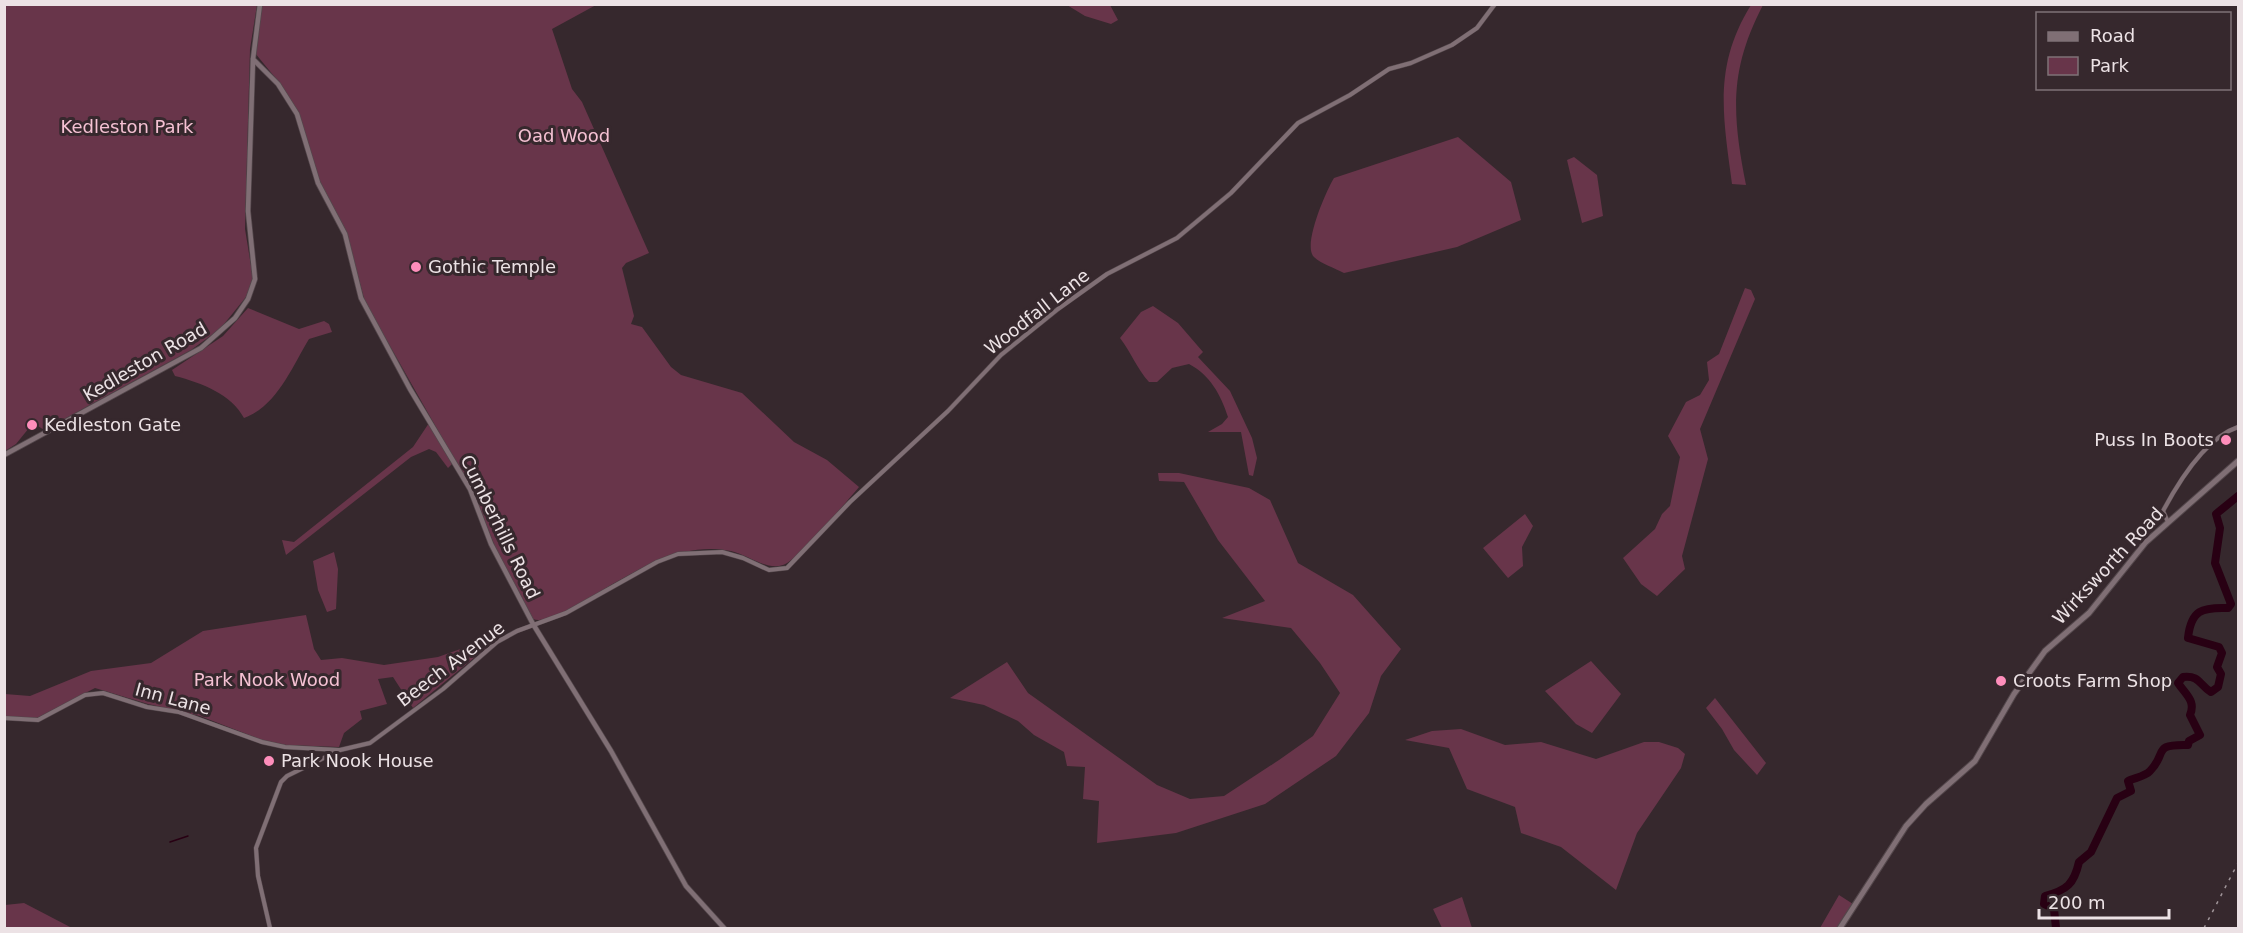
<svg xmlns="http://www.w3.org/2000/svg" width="2243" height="933" viewBox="0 0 2243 933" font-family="'DejaVu Sans',sans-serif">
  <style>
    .green { fill: #68354a }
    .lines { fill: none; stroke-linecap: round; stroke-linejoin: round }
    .stream { stroke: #280013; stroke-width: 1.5 }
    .river { stroke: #280013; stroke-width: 8 }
    .minor-casing { stroke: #53474b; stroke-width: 5 }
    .tertiary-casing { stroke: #53474b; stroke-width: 6 }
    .secondary-casing { stroke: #53474b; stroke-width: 7 }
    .minor { stroke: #806f75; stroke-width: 4 }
    .tertiary { stroke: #806f75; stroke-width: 4.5 }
    .secondary { stroke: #806f75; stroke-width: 5 }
    .rail { stroke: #a09599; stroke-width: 1.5; stroke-dasharray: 3 6; stroke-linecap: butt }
    .poi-dot { fill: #fe8ebb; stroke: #36282d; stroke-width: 2 }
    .labels { text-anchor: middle; stroke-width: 6; stroke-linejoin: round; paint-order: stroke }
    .park-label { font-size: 18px; fill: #f5c1d3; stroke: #36282d }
    .poi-label { font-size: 18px; fill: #ece2e5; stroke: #36282d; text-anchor: start }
    .street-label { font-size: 18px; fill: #ece2e5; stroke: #36282d }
  </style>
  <rect width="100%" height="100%" fill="#36282d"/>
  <path class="green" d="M4 5H257L250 49 245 229 252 272V283L246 297 220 329 191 350 44 430 38 426 29 428 16 444 5 451Z
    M261 5H596L552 29 572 89 582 102 649 253 626 263 622 268 634 316 631 324 642 327 671 367 681 375 742 393 794 442 827 460 859 487C846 502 799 560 783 565 766 571 749 555 731 551 687 542 648 564 611 585 596 594 549 626 533 619L498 554 474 494 365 302 347 235 315 172 297 112 282 86 255 53Z
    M1067 5H1110L1118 20 1111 24 1085 16Z
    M1751 5H1763C1729 70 1732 114 1746 185L1732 184C1723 116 1713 66 1751 5Z
    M1458 137 1511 182 1521 220 1457 247 1344 273C1335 268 1321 264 1314 257 1302 246 1326 191 1334 178Z
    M1574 157 1597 175 1603 216 1582 223 1567 160Z
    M1745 288 1751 290 1755 299 1700 429 1708 459 1682 556 1685 569 1657 596 1641 584 1623 558 1655 529 1662 514 1670 506 1680 457 1668 436 1686 402 1700 395 1709 380 1707 362 1719 354Z
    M1153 306 1178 323 1203 352 1198 357 1230 391 1252 438 1257 458 1253 476 1249 475 1241 432H1208L1222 424 1228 417C1221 395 1210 375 1189 364L1172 368 1157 382H1149C1137 369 1131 352 1120 338L1141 312Z
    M248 308 299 329 324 321 329 324 332 332 309 339C292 367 277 406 244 418 231 394 202 383 175 376L172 370 223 336Z
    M429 423 452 464 448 468 436 452 429 449 411 457 286 555 282 540 294 542 413 447Z
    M1158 473H1179L1249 488 1270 500 1298 563 1353 595 1401 649 1381 676 1369 713 1336 756 1265 804 1176 833 1097 843 1099 801 1083 799 1085 767 1067 766 1064 752 1034 735 1018 721 984 705 950 698 1007 662 1028 693 1157 785 1190 799 1224 796 1279 760 1313 736 1340 693 1320 663 1291 628 1222 618 1265 601 1218 540 1184 482 1159 481Z
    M1525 514 1533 526 1522 547 1523 566 1508 578 1483 548Z
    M334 552 338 569 336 609 327 612 318 590 313 561Z
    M306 615 314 649 321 660 342 658 384 665 438 657 483 641 491 644 413 708 393 677 378 679 387 704 360 711 362 719 344 733 339 747 286 745 262 740 200 716 148 704 95 688 35 719 5 716V694L30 696 91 671 151 663 203 631Z
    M1591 661 1621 694 1592 733 1576 724 1545 691Z
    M1715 698 1766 763 1757 775 1734 750 1722 729 1706 708Z
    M1461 729 1505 745 1541 742 1596 759 1644 742H1659L1678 748 1685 754 1681 768 1637 833 1616 890 1561 847 1521 833 1515 807 1467 789 1449 748 1405 740 1432 731Z
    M1839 895 1853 904 1837 928H1820Z
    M1462 897 1472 928H1442L1433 909Z
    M24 903 72 928H5V905Z"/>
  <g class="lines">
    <path class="stream" d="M170 842 188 836"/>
    <path class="river" d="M2056 928 2054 909 2044 904 2045 896C2067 890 2074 884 2079 862L2091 852 2117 798 2131 791 2128 781C2134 778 2146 776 2150 771 2168 753 2151 744 2188 745L2189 741 2200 735 2190 715C2196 701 2186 695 2178 683L2183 677C2200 675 2199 685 2211 692L2218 687 2221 674 2217 667 2222 653 2219 647 2188 638C2191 610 2202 607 2228 608L2231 604 2215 563 2220 528 2216 514 2238 496"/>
    <defs>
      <path id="minor" d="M2168 522 2163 511C2179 481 2205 438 2238 427
        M4 718 38 720 85 695 103 693 147 707 179 712 262 742 285 747 339 750
        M270 928 258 876 256 848 281 782 287 776 340 750 370 743 443 689 497 642 517 631 566 613 657 562 678 554 722 552 743 558 769 570 787 568 850 502 948 411 1001 355 1058 309 1107 274 1177 238 1231 193 1298 123 1350 95 1389 69 1411 63 1452 45 1477 28 1495 4"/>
      <path id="tertiary" d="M253 59 278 84 297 114 318 183 345 234 361 298 410 389 470 489 491 544 533 624 611 751 686 886 724 928
        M4 455 201 348 235 318 248 299 255 279 248 211 253 59 260 4"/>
      <path id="secondary" d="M1840 928 1906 826 1926 804 1975 761 2014 694 2045 651 2089 613 2146 542 2238 461"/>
    </defs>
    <use href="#minor" class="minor-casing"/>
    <use href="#tertiary" class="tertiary-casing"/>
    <use href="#secondary" class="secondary-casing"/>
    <use href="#minor" class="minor"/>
    <use href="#tertiary" class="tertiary"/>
    <use href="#secondary" class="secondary"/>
    <path class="rail" d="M2204 928 2238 863"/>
  </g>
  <g class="poi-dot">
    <circle cx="416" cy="267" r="6"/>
    <circle cx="32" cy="425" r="6"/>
    <circle cx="2226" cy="440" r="6"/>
    <circle cx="2001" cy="681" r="6"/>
    <circle cx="269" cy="761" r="6"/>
  </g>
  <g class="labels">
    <g class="park-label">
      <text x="127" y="133">Kedleston Park</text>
      <text x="564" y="142">Oad Wood</text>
      <text x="267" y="686">Park Nook Wood</text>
    </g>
    <g class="poi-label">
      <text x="428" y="273">Gothic Temple</text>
      <text x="44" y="431">Kedleston Gate</text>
      <text x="2214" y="446" text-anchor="end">Puss In Boots</text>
      <text x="2013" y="687">Croots Farm Shop</text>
      <text x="281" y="767">Park Nook House</text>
    </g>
    <g class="street-label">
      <text transform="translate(1037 312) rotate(-38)" y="6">Woodfall Lane</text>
      <text transform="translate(145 362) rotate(-30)" y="6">Kedleston Road</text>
      <text transform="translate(500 527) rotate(64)" y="6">Cumberhills Road</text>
      <text transform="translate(2108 566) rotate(-47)" y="6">Wirksworth Road</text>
      <text transform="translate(451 664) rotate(-37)" y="6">Beech Avenue</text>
      <text transform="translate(173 699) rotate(15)" y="6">Inn Lane</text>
    </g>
  </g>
  <rect width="2243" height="933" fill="none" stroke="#ece2e5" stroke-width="12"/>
  <rect x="2036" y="12" width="195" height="78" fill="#36282d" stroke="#7f7277" stroke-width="1.5"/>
  <rect x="2048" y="32" width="30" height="9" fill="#806f75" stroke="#7f7277" stroke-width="1.5"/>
  <text x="2090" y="42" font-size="18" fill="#ece2e5">Road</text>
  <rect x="2048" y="57" width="30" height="18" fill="#68354a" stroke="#7f7277" stroke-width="1.5"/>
  <text x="2090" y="72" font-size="18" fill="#ece2e5">Park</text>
  <path d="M2039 909v9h130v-9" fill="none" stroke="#ece2e5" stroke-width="3"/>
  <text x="2048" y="909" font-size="18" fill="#ece2e5" stroke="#36282d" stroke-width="4.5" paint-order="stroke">200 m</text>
</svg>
